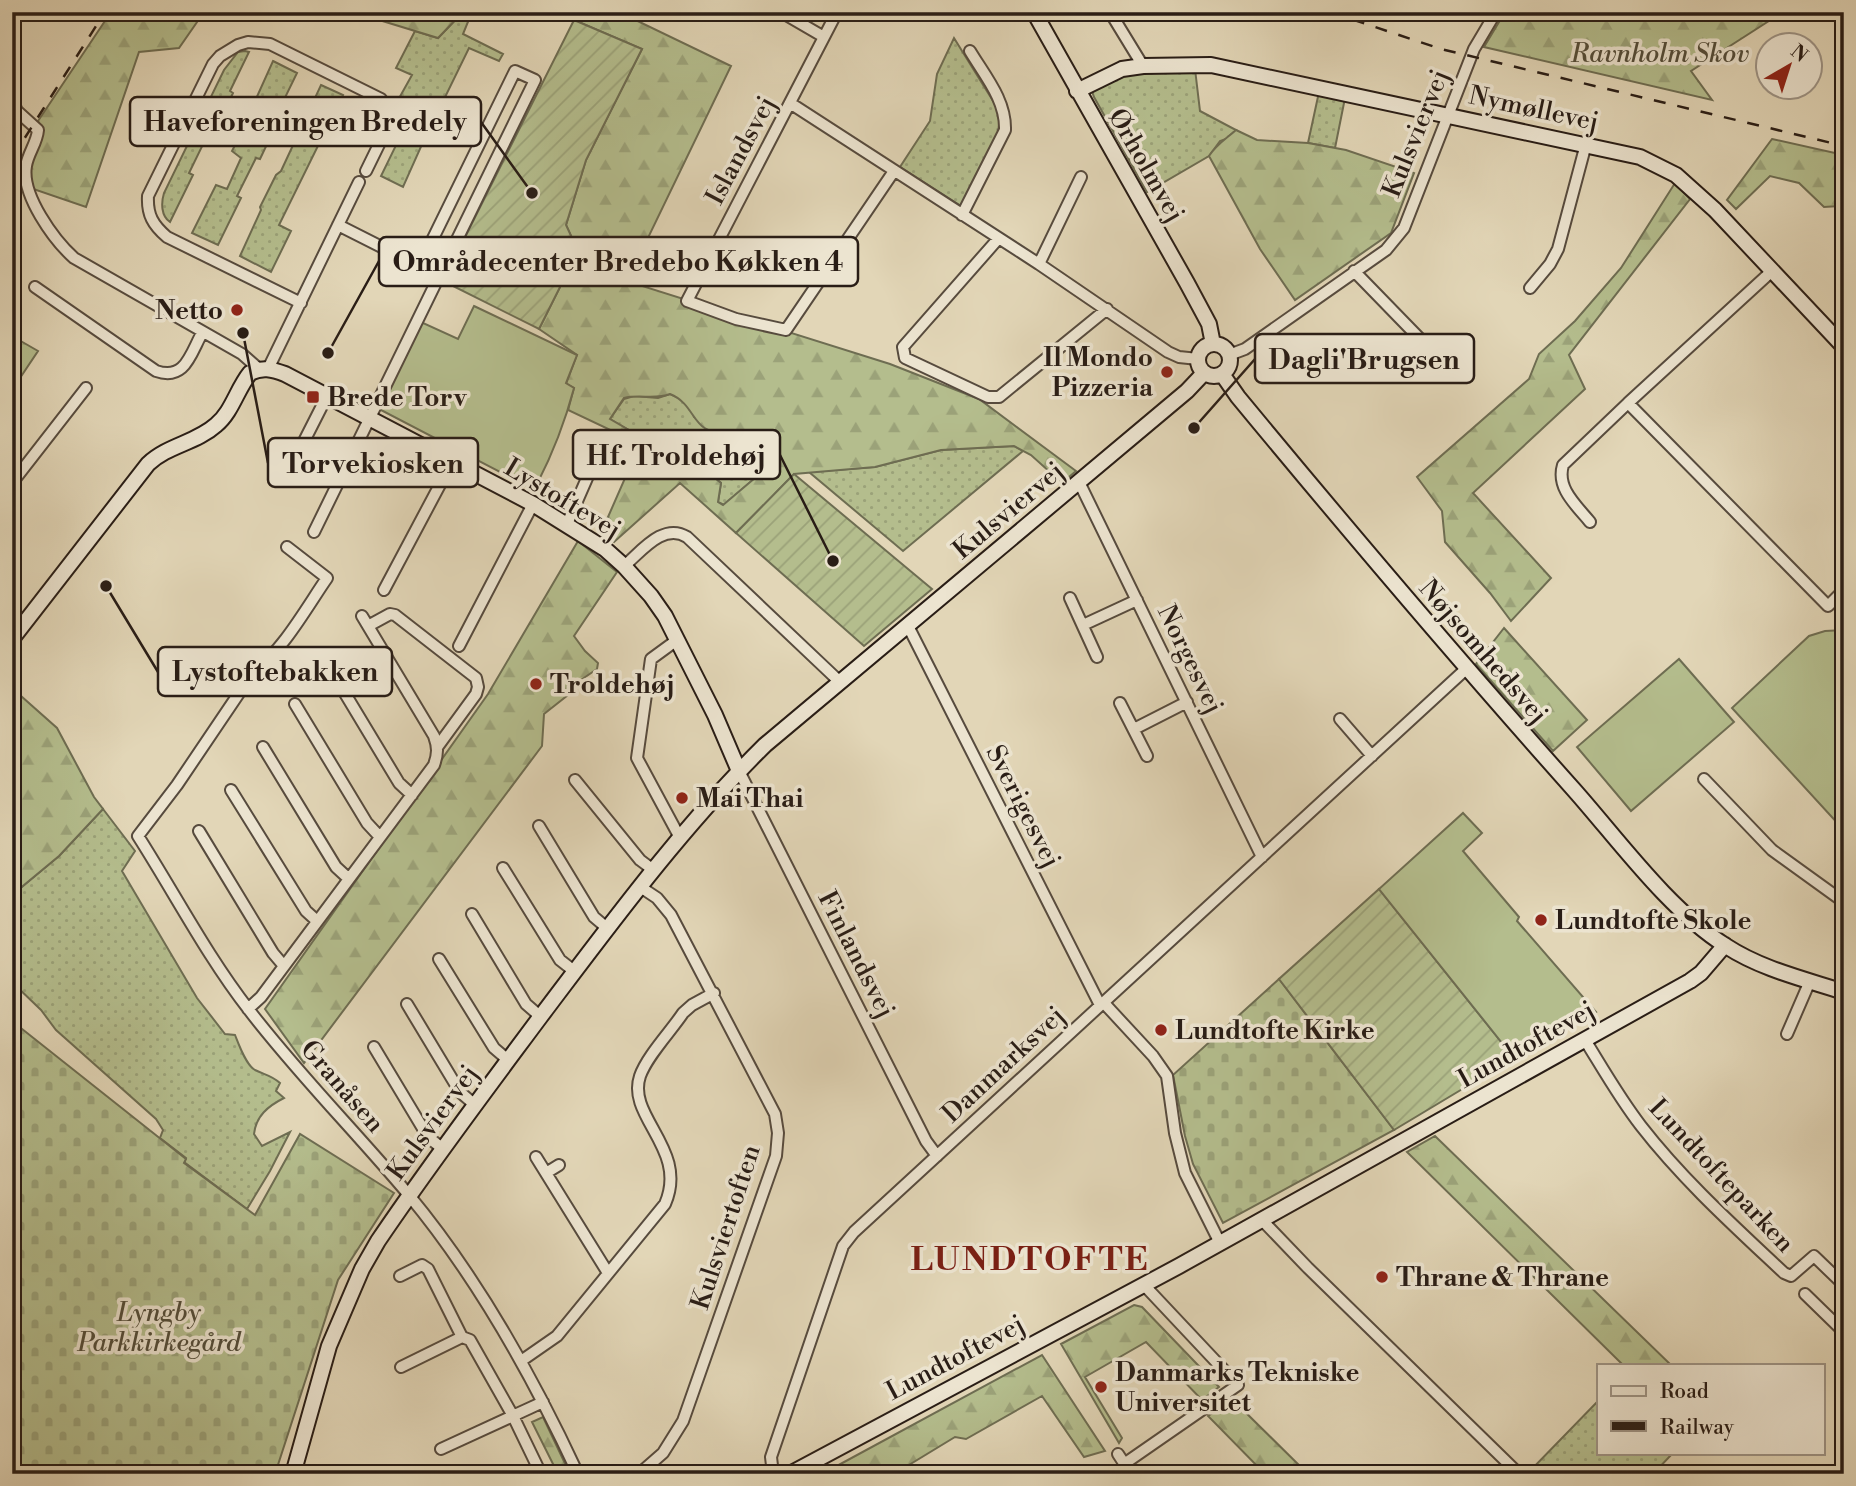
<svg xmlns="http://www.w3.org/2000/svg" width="1856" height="1486" viewBox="0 0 1856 1486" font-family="'Libre Bodoni',serif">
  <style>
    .grass { fill: url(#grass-dots); stroke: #6e6d52; stroke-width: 2 }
    .forest { fill: url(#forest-firs); stroke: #6e6d52; stroke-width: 2; fill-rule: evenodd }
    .cemetery { fill: url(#cemetery-stones); stroke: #6e6d52; stroke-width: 2 }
    .garden { fill: url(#garden-furrows); stroke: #6e6d52; stroke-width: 2 }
    .pitch { fill: #b4bd8d; stroke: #6e6d52; stroke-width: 2 }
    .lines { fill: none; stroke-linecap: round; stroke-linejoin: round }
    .street-casing { stroke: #574b3e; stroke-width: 14 }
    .secondary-casing { stroke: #291d16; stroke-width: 18 }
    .street { stroke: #ece4d0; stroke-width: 10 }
    .secondary { stroke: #ece4d0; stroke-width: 14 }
    .rail { stroke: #291d16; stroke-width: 2.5; stroke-dasharray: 12 12; stroke-linecap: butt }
    .poi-dot { fill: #8f2418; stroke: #ece4d0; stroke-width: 2.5 }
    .labels { text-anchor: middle; stroke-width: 7; stroke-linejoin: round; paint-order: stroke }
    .park-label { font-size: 26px; font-style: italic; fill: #534d3a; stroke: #ece4d0 }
    .street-label { font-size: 26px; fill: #291d16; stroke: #ece4d0 }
    .poi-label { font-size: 26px; font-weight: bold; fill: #291d16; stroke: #ece4d0; text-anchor: start }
    .district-label { font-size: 33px; font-weight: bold; letter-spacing: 2px; fill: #7a1f14; stroke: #ece4d0 }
    .leader { fill: none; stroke: #291d16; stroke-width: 2.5 }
    .callout-dot { fill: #291d16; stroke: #ece4d0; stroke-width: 2.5 }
    .callout { fill: #ece4d0; stroke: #291d16; stroke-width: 2.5 }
    .callout-label { font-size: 28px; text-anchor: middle; font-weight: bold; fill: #291d16 }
  </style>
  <defs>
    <pattern id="grass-dots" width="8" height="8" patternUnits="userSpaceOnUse" patternTransform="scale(1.75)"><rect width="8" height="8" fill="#b4bd8d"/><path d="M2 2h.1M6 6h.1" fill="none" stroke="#9ba279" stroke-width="1.8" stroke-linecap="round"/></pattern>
    <pattern id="forest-firs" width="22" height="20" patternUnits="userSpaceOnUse" patternTransform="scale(1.75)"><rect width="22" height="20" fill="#b4bd8d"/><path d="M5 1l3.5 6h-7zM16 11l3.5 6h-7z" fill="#9ba279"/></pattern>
    <pattern id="cemetery-stones" width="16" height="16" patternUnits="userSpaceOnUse" patternTransform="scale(1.75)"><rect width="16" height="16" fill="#b4bd8d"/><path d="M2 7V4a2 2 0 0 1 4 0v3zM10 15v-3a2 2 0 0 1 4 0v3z" fill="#9ba279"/></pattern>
    <pattern id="garden-furrows" width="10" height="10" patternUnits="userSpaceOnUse" patternTransform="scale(1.75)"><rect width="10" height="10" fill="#b4bd8d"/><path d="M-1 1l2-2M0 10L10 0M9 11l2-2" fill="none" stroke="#9ba279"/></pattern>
  </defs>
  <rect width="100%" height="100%" fill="#e2d6b7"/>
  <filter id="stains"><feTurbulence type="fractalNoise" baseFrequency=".00286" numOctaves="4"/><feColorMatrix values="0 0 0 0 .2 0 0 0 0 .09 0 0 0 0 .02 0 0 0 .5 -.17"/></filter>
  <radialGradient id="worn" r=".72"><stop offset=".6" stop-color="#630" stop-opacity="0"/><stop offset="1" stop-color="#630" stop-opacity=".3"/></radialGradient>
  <path class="grass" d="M463 12H472L463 34 503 54 499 61 469 48 430 128 400 113 397 102 412 75 396 68 415 31 438 38Z
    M954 38 998 109 1000 119 998 132 961 206 900 167 930 121 937 74Z
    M245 51 249 52 230 91 233 93 212 136 208 134 189 173 193 175 170 222C161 216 161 203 164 193L224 70 238 52Z
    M273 61 297 73 277 114 280 117 260 159 256 158 237 196 241 198 218 245 192 233 216 185 227 189 241 158 232 151 256 105 255 101Z
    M1195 69 1200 111 1236 130 1226 139 1220 141 1209 156 1147 192 1094 97 1092 91 1123 76 1141 72Z
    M321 85 343 95 279 225 291 231 271 272 240 256 261 210 260 207 276 175 281 171Z
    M1319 92 1345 98 1335 148 1308 143Z
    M395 114 428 131 403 187 381 176 403 131 393 125Z
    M670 394C681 398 691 406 694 417L716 433 727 431 731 434C733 449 736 465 755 459L758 466 755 478 724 505 718 502 721 483 694 461 679 459 610 419 624 399 634 396 658 398Z
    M1014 446 1023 451 903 551 809 472 875 467 941 450Z
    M103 809 135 851 122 871 197 998 225 1034 235 1035C239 1045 246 1065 255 1070 265 1075 271 1075 280 1083L276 1091 284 1098C268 1106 256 1116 254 1134L262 1146 290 1132 270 1171 247 1209 184 1162 186 1158 160 1138 163 1130 156 1119 56 1030 41 1010 12 982V895L59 856Z
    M1599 1400V1453H1673L1653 1474H1527Z"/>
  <path class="forest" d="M111 12H204L179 48 139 52 86 207 16 183 12 197V182L15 183 43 133 38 121Z
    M353 12H463L438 38Z
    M520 12H619L731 66 631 273 642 286 890 364 979 399 1076 471 1062 483 1031 455 1014 446 941 450 875 467 794 474 736 533 680 483 614 542 601 533 640 444 568 410 574 388 566 384 577 355 539 329 578 251 566 225 586 160 642 49 574 20ZM670 394C698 405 691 437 727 431L731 434C729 451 739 463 755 459L758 466 755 478 723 505 718 502 721 483 694 461 679 459 610 419 624 398C640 394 655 400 670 394Z
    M1505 12H1634L1645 20 1668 15 1670 12H1783L1691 71 1712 100 1484 47Z
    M1236 130 1257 140 1308 143 1346 150 1414 173 1391 233 1295 300 1260 249 1209 156C1217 144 1226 139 1236 130Z
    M1772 139 1844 155V185H1838L1842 195 1839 206 1824 207 1799 183 1770 176 1736 209 1727 200Z
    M1675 183 1690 199 1569 355 1585 389 1473 493 1551 578 1511 621 1490 593 1445 542 1442 511 1417 477 1529 379 1539 354 1575 321 1621 268Z
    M12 336 38 351 12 390Z
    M578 541 617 572 574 636 585 651 598 663 597 669 578 682 568 695 544 714 542 746 304 1063 265 1009 488 694Z
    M1504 628 1587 720 1553 751 1476 664Z
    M12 688 57 728 94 797 103 809 59 856 12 895Z
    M1435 1136 1671 1365H1623L1407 1152Z
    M1134 1305 1142 1307 1219 1387 1202 1400 1146 1342 1085 1377 1122 1438 1119 1443 1061 1344Z
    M1042 1355 1105 1451 1084 1457 1042 1396 966 1439 955 1437 894 1474H822Z
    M1233 1400 1308 1474H1265L1208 1416Z
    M543 1417 570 1474H558L532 1422Z"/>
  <path class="cemetery" d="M1279 979 1394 1130 1223 1223 1193 1164 1185 1136 1173 1075Z
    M12 1021 186 1159 184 1163 255 1215 300 1134 394 1193 338 1280 275 1474H17L12 1470Z"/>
  <path class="garden" d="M574 20 642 49 586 160 566 225 578 251 539 329 443 281Z
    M794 474 932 589 864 646 736 533Z
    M1379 889 1514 1058 1394 1130 1279 979Z"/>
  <path class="pitch" d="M474 306 577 355 566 383 574 388C565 422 553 453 537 484L529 487 379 409 421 322 458 339Z
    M1844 630V824L1841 827 1732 708 1809 636 1825 631Z
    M1679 659 1734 722 1631 811 1577 747Z
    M1463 813 1482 833 1463 851 1519 917 1517 921 1596 1012 1514 1058 1379 889Z"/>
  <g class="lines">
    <defs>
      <path id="street" d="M781 12 824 37
        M837 12 687 301 736 319 786 330 894 171
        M1110 12 1143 66
        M12 100 17 111 38 130C37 143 28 153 26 166 21 195 54 240 74 258L242 354 259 369
        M790 103 1039 264 1168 352 1179 357 1198 359
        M962 215 1005 130C1006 100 985 76 970 51
        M338 225 439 276
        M998 239 903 347 905 358 988 397H999L1107 309
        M1039 264 1081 177
        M1354 271 1424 343
        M1772 271 1628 403 1828 606 1844 590
        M35 287 156 371C185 381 190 355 202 333
        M1530 288 1550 264 1558 249 1586 144
        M301 303 167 237C153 225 147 215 148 196L213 64 220 56 238 45 248 42 270 44 381 99 390 113 388 126 366 171
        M1229 355 1245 349 1386 250 1404 228 1474 49 1496 12
        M268 369 359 182
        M294 461 327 396
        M1079 482 1262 857
        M12 483 86 388
        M1590 522C1576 505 1556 488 1563 465L1628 403
        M567 524 605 437
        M314 532 535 80 515 71 419 267
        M287 547 327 578C310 602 281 654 256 668L177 785 138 836C175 894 207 956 249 1010 299 1075 356 1132 408 1194 478 1278 532 1375 578 1474
        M624 566C641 552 663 522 687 537L840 682
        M384 590 452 462
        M1070 598 1097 657
        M1083 625 1137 600
        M368 626 390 614 395 615 476 678 478 687 476 694 438 746
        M908 626 1100 1005
        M677 640 651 659 637 758 679 836
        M459 646 533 504
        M326 662 399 783 412 795
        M1120 703 1147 756
        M295 704 367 823 380 837
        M1340 719 1372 756
        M1134 729 1187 702
        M263 747 336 867 349 879
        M739 771 926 1141 937 1156
        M1704 779 1772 850 1844 902
        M575 780 640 860 652 869
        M231 790 306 911 317 921
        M539 826 594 917 607 928
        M199 831 273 953 284 966
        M503 868 560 960 574 971
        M639 886 657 898 671 915 775 1114 778 1133 776 1156 683 1421 663 1453 639 1474
        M472 914 526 1004 541 1017
        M439 959 494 1048 508 1060
        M1103 1002 1153 1056 1167 1076 1175 1133 1185 1173 1220 1243
        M407 1004 460 1092 475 1105
        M248 1009 261 997 434 765C438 754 438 747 434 736L362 616
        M1787 1034 1810 981
        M1585 1040C1603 1069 1620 1099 1641 1126 1683 1180 1734 1226 1784 1273L1791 1276 1814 1256 1844 1285
        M374 1047 428 1137 443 1149
        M536 1157 608 1273
        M546 1173 559 1165
        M1261 1219 1308 1268 1519 1474
        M400 1276 422 1265 428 1269 462 1337 470 1340 513 1416 541 1474
        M1805 1294 1844 1332
        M521 1361 557 1336 665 1204C689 1149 626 1117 640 1076 647 1056 671 1031 683 1013L692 1005 714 993
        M401 1367 462 1337
        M441 1449 543 1402
        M1118 1454 1131 1474
        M1124 1464 1238 1385 1144 1285
        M773 1474 771 1457 843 1246 854 1232 1466 669"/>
      <path id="secondary" d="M1034 12 1187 283 1209 324 1213 344
        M1077 91 1122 69 1143 66 1211 65 1640 157 1676 175 1715 210 1844 347
        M1198 360a16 16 0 1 1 32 0a16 16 0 1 1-32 0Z
        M1222 374 1238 397C1348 530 1460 662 1575 791 1620 842 1669 910 1726 946 1761 969 1804 979 1844 992
        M12 639 148 464C168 445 196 443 216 425 232 412 237 389 250 373 262 367 272 369 285 374L533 504 605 549 624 566 651 596 665 616 715 715 739 771
        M293 1474 329 1346 362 1269 378 1241C430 1164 486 1090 541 1016 612 922 681 828 765 745L1187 391 1204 373
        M790 1474 1179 1266 1690 981 1701 973 1725 945"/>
    </defs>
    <use href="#street" class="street-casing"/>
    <use href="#secondary" class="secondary-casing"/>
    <use href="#street" class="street"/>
    <use href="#secondary" class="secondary"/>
    <path class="rail" d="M1330 12 1441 49 1844 146
      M12 158 105 12"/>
  </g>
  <g class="poi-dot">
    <circle cx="237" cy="310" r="7"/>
    <circle cx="1167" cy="372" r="7"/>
    <rect x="306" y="390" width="14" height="14" rx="3.5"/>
    <circle cx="536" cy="684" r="7"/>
    <circle cx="682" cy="798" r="7"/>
    <circle cx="1541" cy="920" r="7"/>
    <circle cx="1161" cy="1030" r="7"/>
    <circle cx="1382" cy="1277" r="7"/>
    <circle cx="1101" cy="1387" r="7"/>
  </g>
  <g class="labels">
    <g class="park-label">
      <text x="1660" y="62">Ravnholm Skov</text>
      <text x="159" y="1321">Lyngby<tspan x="159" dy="30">Parkkirkegård</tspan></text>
    </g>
    <g class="street-label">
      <text transform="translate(1534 108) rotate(12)" y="9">Nymøllevej</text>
      <text transform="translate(1415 133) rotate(-68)" y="9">Kulsviervej</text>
      <text transform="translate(740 150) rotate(-62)" y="9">Islandsvej</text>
      <text transform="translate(1147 165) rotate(60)" y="9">Ørholmvej</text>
      <text transform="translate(563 498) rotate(31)" y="9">Lystoftevej</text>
      <text transform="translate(1008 510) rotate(-40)" y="9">Kulsviervej</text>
      <text transform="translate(1484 651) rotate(49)" y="9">Nøjsomhedsvej</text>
      <text transform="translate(1191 659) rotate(64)" y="9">Norgesvej</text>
      <text transform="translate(1024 806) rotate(63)" y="9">Sverigesvej</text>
      <text transform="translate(857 954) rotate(63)" y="9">Finlandsvej</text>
      <text transform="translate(1526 1044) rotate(-29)" y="9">Lundtoftevej</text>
      <text transform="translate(1003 1064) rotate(-43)" y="9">Danmarksvej</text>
      <text transform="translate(343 1086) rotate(49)" y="9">Granåsen</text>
      <text transform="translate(432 1122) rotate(-54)" y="9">Kulsviervej</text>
      <text transform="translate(1722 1175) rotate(47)" y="9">Lundtofteparken</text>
      <text transform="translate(725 1227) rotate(-72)" y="9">Kulsviertoften</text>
      <text transform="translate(955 1357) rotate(-28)" y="9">Lundtoftevej</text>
    </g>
    <g class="poi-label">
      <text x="223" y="319" text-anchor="end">Netto</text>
      <text x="1153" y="366" text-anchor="end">Il Mondo<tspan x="1153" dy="30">Pizzeria</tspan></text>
      <text x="327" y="406">Brede Torv</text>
      <text x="550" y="693">Troldehøj</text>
      <text x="696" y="807">Mai Thai</text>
      <text x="1555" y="929">Lundtofte Skole</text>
      <text x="1175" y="1039">Lundtofte Kirke</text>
      <text x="1396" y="1286">Thrane &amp; Thrane</text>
      <text x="1115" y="1381">Danmarks Tekniske<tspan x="1115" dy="30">Universitet</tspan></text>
    </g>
    <g class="district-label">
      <text x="1030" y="1270">LUNDTOFTE</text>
    </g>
  </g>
  <path class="leader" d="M532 193L481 122M328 353L379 261M1194 428L1255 359M833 561L780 455M243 333L268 463M106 586L158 672"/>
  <g class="callout-dot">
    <circle cx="532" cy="193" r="7"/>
    <circle cx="328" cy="353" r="7"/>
    <circle cx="1194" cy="428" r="7"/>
    <circle cx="833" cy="561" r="7"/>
    <circle cx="243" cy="333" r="7"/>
    <circle cx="106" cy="586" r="7"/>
  </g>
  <g class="callout">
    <rect x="130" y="97" width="351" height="49" rx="7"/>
    <rect x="379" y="237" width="479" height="49" rx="7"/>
    <rect x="1255" y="334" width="219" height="49" rx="7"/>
    <rect x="573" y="430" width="207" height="49" rx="7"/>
    <rect x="268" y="438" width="210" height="49" rx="7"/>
    <rect x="158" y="647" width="234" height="49" rx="7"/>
  </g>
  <g class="callout-label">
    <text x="305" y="131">Haveforeningen Bredely</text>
    <text x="618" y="271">Områdecenter Bredebo Køkken 4</text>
    <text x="1364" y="369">Dagli'Brugsen</text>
    <text x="676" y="465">Hf. Troldehøj</text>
    <text x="373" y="473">Torvekiosken</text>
    <text x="275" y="681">Lystoftebakken</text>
  </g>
  <rect width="1856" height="1486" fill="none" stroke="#e2d6b7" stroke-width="42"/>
  <rect x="14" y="14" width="1828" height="1458" fill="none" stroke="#291d16" stroke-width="3.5"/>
  <rect x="21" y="21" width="1814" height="1444" fill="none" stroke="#291d16" stroke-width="2"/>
  <rect x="1597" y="1364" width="228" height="91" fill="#ece4d0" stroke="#9e9486" stroke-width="2"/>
  <rect x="1611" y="1386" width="35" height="10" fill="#ece4d0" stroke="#9e9486" stroke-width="2"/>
  <text x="1660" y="1398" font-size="21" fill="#291d16">Road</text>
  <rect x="1611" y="1421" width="35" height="10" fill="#291d16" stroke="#9e9486" stroke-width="2"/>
  <text x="1660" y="1434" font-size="21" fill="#291d16">Railway</text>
  <g transform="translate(1789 66) rotate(39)"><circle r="33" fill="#ece4d0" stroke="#9e9486" stroke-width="2"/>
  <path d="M0-5L12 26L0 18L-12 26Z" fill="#8f2418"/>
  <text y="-10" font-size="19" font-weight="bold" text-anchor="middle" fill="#291d16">N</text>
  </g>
  <rect width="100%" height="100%" filter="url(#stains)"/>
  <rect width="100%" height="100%" fill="url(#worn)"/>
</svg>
